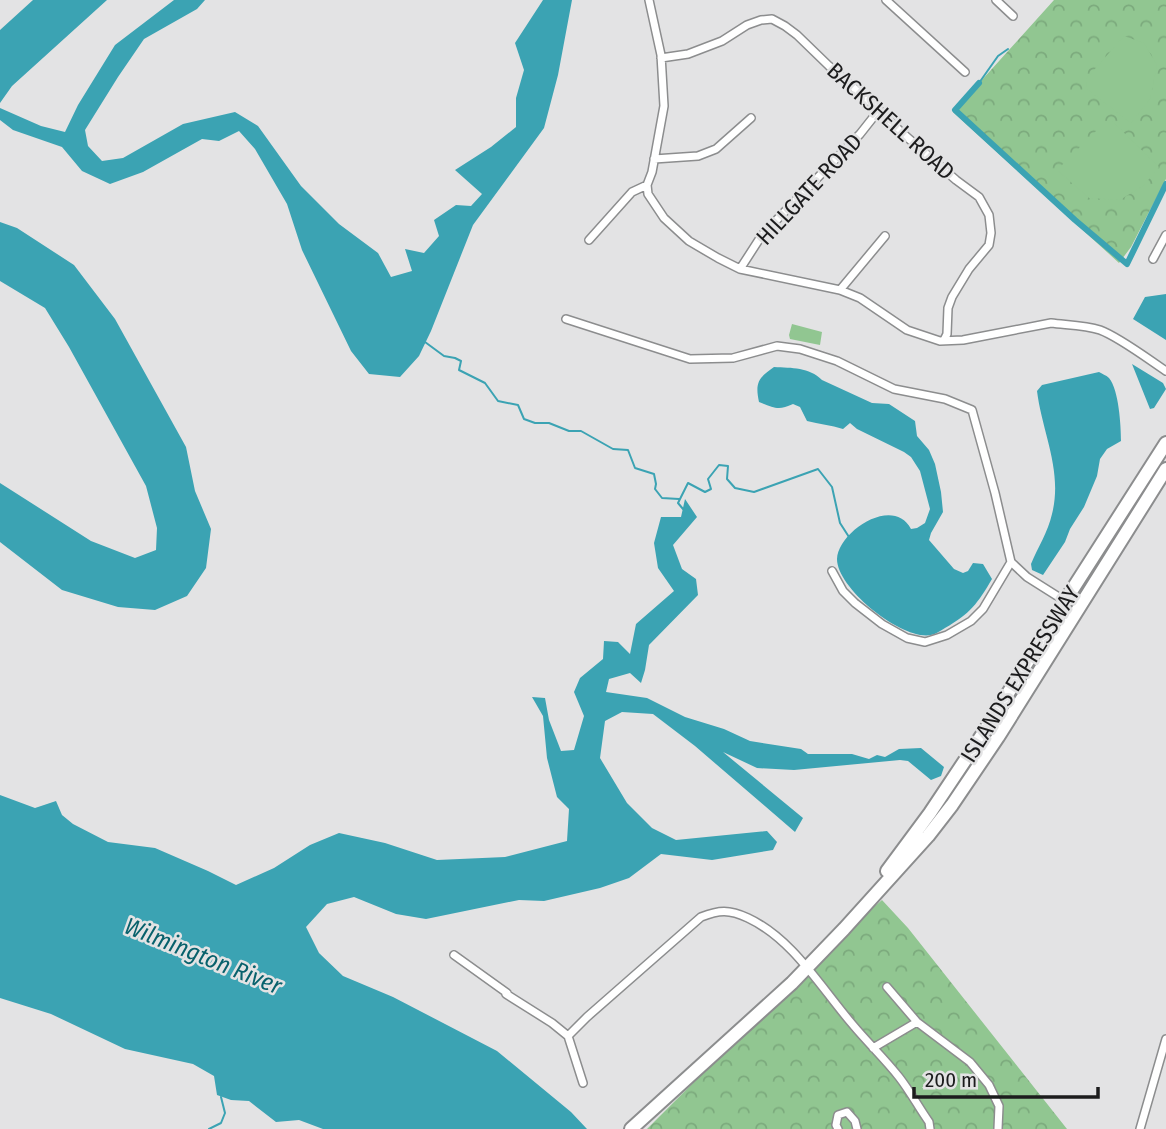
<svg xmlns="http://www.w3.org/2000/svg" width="1166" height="1129" viewBox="0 0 1166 1129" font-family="'Fira Sans Condensed',sans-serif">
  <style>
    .forest { fill: url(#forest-crowns) }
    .pitch { fill: #91c691 }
    .water { fill: #3ba3b3 }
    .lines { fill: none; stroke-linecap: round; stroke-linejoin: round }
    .stream { stroke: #3ba3b3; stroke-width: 2 }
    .canal { stroke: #3ba3b3; stroke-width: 6 }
    .street-casing { stroke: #8c8d8e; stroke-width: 10 }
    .primary-casing { stroke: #8c8d8e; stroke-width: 16 }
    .street { stroke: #fff; stroke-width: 7 }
    .primary { stroke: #fff; stroke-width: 12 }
    .labels { text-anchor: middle; stroke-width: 5; stroke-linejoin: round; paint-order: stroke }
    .street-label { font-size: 23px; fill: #1c1c1d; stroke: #e3e3e4 }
    .water-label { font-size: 24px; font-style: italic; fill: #08616c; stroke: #e3e3e4 }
  </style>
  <defs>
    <pattern id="forest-crowns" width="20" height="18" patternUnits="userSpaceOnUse" patternTransform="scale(1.75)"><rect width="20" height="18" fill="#91c691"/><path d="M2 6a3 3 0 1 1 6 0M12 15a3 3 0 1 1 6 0" fill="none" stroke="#7caa7d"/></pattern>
  </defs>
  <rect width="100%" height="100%" fill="#e3e3e4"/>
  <path class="forest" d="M1054 0H1166V179L1131 247 1119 263 953 112Z
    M882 900 908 928 1067 1129H647L838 938Z"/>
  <path class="pitch" d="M1124 36 1144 43 1157 65 1150 99 1131 123 1087 89 1086 79Z
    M1106 121H1112L1159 167 1144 185 1120 200 1089 198 1057 170Z
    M792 324 822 332 820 345 790 339 789 335Z"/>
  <path class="water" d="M33 0H107L12 86 0 103V30Z
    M174 0H205L197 9 144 39 118 77 85 130 88 146 102 161 123 158 183 124 235 112 258 126 301 186 339 224 378 253 391 277 412 271 405 249 424 253 439 236 434 220 456 205 471 206 482 194 455 170 491 147 516 127V98L524 70 515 43 543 0H572L558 75 544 128 473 225 431 331 419 356 400 377 369 374 351 351 302 250 287 204 255 149 239 131 219 141 202 139 143 172 110 184 82 171 62 147 13 130 0 120V108L41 126 65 132 78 105 115 45Z
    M0 222 17 228 74 265 115 319 186 447 195 491 211 529 206 568 187 596 155 610 118 607 62 590 0 542V483L91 541 135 558 156 550 157 528 146 486 69 347 45 308 0 281Z
    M1166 294V340L1133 319 1145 297Z
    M1132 364 1163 383 1166 389 1154 408 1150 409Z
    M774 367C792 368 809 367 822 380L872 403 889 404 915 421 917 436 929 450 935 464 941 492 943 512 931 533 929 540 954 569 963 573 968 571 973 563 983 564 992 579C978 603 970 614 945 628 940 631 936 634 931 635 903 641 837 589 837 559 838 532 893 495 911 529L917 528 925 523 930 509 920 471 911 457 904 452 857 429 850 423 843 429C831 425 819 424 807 421L800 407 793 404C778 411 775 408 759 402 755 383 758 378 774 367Z
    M1099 372C1102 374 1106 375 1109 378 1119 390 1121 426 1121 441L1107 449 1100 459 1097 476 1084 507 1070 529 1065 542 1043 575 1032 570 1031 564C1038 547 1048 532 1052 514 1063 471 1042 432 1037 391L1042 385Z
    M685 499 697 517 673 545 682 569 696 579 698 595 649 645 645 670 641 683 630 673 609 679 606 692 647 698 685 717 724 729 750 741 801 749 808 754H852L869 759 877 755 885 757 899 749 921 748 944 767 941 776 931 780 908 761 900 760 794 770 757 768 723 752 803 818 795 832 695 746 653 714 622 712 605 721 600 758 627 803 652 828 676 840 767 831 777 842 773 850 712 860 661 854 629 878 600 888 544 901 519 900 426 919 396 914 354 897 327 904 306 927 319 953 343 976 393 997 497 1051 571 1112 587 1129H323L299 1120 276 1122 249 1101 231 1100 217 1095 214 1076 193 1064 125 1049 51 1014 0 998V795L35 808 56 801 62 815 73 824 108 842 155 848 208 871 236 885 274 868 310 845 339 833 385 843 437 860 505 857 567 841 569 809 557 797 547 758 543 716 532 697 545 698 549 720 561 751 574 750 584 716 574 692 580 678 603 659 604 641 618 642 630 654 636 624 674 591 658 568 654 543 661 517H681Z"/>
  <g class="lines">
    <path class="stream" d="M979 83 998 56 1008 49
      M425 342 444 356 455 358 461 361 459 370 485 383 498 401 518 405 524 419 535 423H549L569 431H581L613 449 628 450 635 468 654 474 656 484 655 489 662 498 679 499
      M683 509 678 503 688 483 705 492 711 489 708 479 719 465 728 466 727 479 735 488 754 492 818 469 832 487 840 523 849 537
      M209 1129 221 1123 225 1113 221 1097"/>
    <path class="canal" d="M979 83 955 110 1075 220 1127 264 1166 184"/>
    <defs>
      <path id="street" d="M649 0 661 55 664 106 652 172 647 185 648 194 664 218 689 241 718 258 740 269 840 290 860 298 907 330 940 341 963 340 1051 323C1067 325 1085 325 1100 330 1119 337 1148 359 1166 371
        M886 0 965 72
        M996 0 1013 16
        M661 58 688 54 722 41 747 25 761 20 772 19 785 26 797 35 829 66 879 110 900 131 956 180 979 197 989 215 991 233 989 245 969 269 952 297 948 308 947 334 944 340
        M654 159 698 156 716 149 751 118
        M589 240 632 192 647 185
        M1153 259 1166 235
        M740 269 762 235 860 134 879 110
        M840 290 885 236
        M566 319 690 359 733 358 777 346 800 349 837 361 894 389 945 399 972 410 995 493 1011 562 1027 577 1065 601
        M832 571 843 591 855 603 882 624 907 638 925 642 947 635 971 621 983 609 1011 562
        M454 955 507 993 506 994 552 1023 568 1036 583 1083
        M887 987 917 1022 970 1062 989 1085 999 1106 998 1129
        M568 1036 587 1017 701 917C719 910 729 909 748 918 793 939 821 988 853 1025 868 1043 885 1059 899 1077 910 1091 919 1108 929 1122L930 1129
        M873 1048 917 1022
        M838 1129 836 1125 838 1115 847 1112 855 1121 857 1129
        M1140 1129 1166 1039"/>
      <path id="primary" d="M887 871 930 813 986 729 1065 601 1166 443
        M631 1129 792 983 844 929 928 836 952 805 998 737 1166 469"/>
    </defs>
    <use href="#street" class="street-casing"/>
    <use href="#primary" class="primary-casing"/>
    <use href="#street" class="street"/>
    <use href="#primary" class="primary"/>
  </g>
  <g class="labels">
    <g class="street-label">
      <text transform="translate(891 121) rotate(42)" y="8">BACKSHELL ROAD</text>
      <text transform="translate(809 189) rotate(-47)" y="8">HILLGATE ROAD</text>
      <text transform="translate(1020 674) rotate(-58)" y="8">ISLANDS EXPRESSWAY</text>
    </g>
    <g class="water-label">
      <text transform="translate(203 956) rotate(22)" y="8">Wilmington River</text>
    </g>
  </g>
  <path d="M914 1087v10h184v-10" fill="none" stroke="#1c1c1d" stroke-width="3.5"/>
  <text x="925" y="1087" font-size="21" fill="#1c1c1d" stroke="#e3e3e4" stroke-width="5" paint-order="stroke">200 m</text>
</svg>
